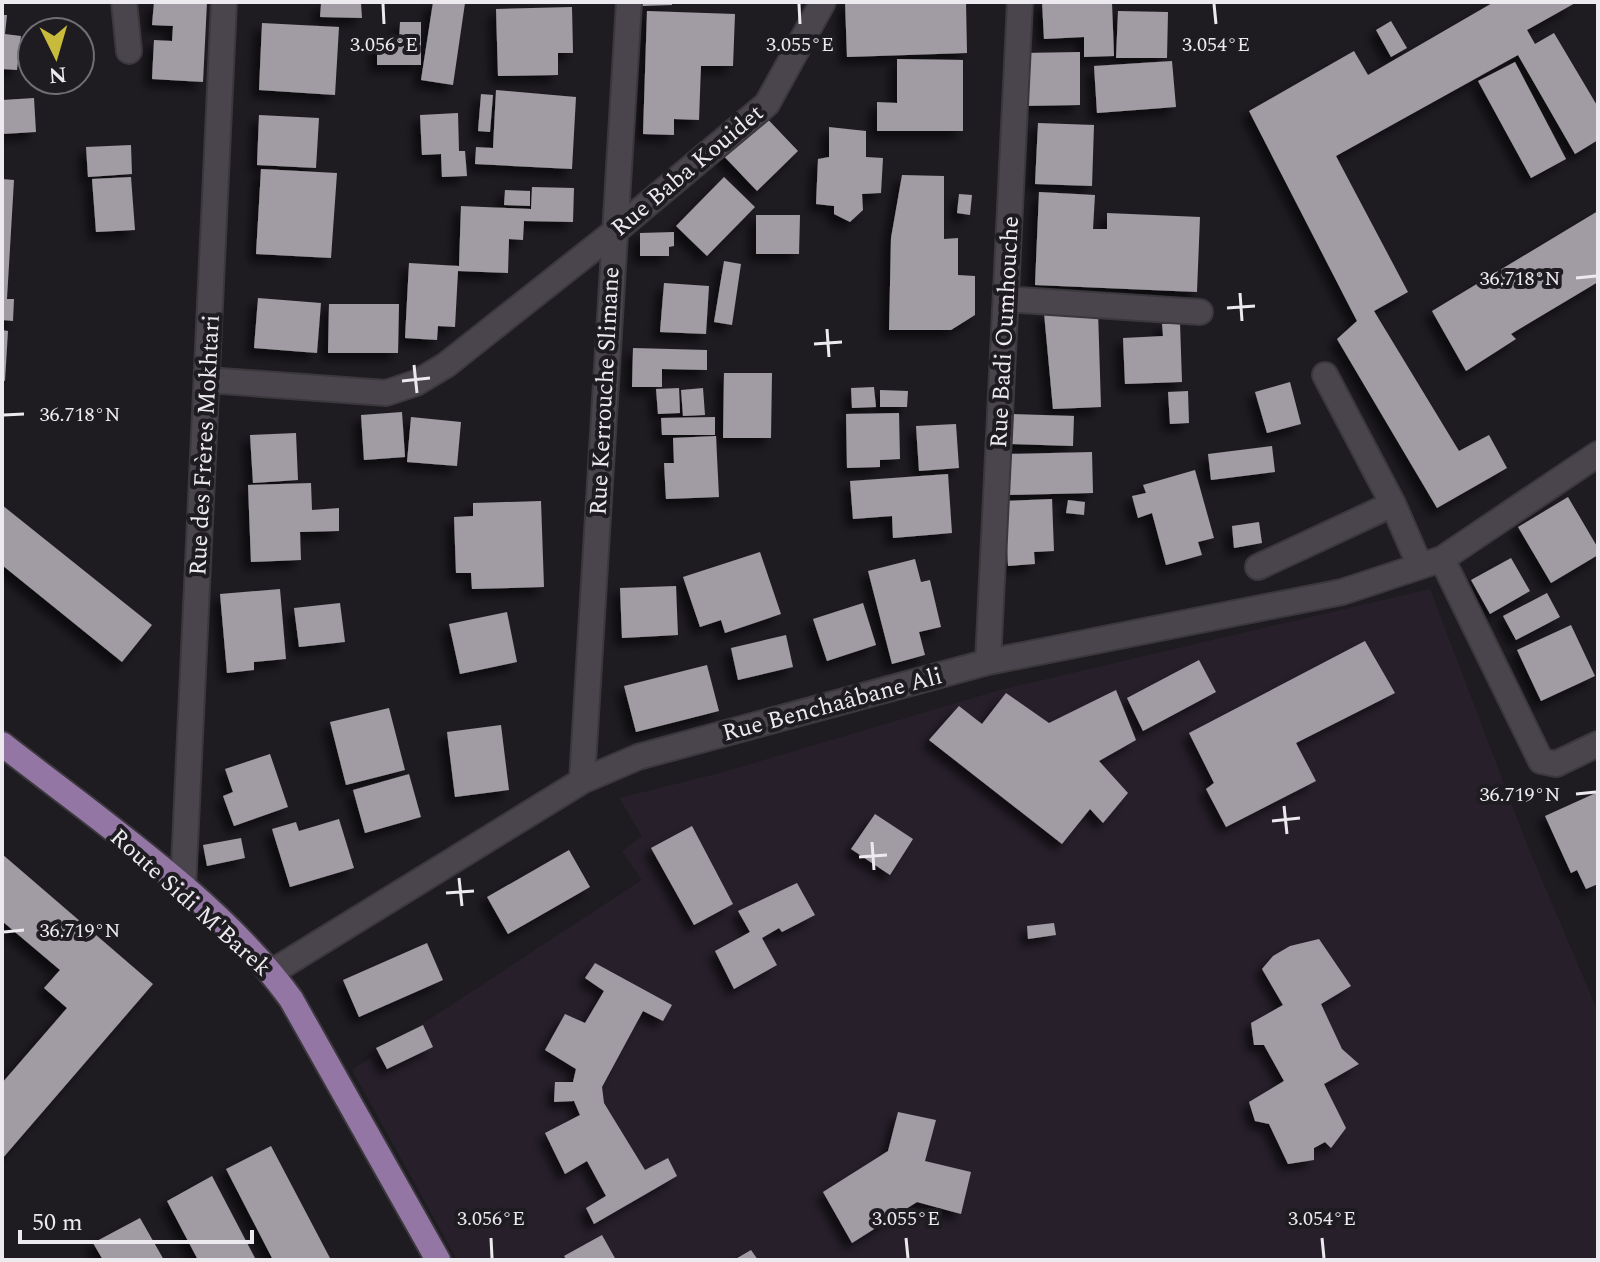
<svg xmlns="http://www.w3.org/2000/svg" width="1600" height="1262" viewBox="0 0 1600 1262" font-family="Spectral,serif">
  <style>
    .built { fill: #27202b }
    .building { fill: #a19ca4; filter: url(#shadow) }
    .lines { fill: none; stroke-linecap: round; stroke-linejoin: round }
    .minor-casing { stroke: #3a383c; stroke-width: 28 }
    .major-casing { stroke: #3a383c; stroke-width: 28 }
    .minor { stroke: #4a454c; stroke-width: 24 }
    .major { stroke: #9476a4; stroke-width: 24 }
    .ticks { fill: none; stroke: #eceaee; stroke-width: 3 }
    .labels { text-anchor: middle; stroke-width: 8; stroke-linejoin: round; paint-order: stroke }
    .street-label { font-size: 24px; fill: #eceaee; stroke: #1e1b21 }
    .ticks-label { font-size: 20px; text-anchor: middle; fill: #eceaee; stroke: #1e1b21; stroke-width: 8; stroke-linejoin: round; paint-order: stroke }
  </style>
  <defs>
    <filter id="shadow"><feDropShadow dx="-7" dy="7" stdDeviation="4" flood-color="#0009"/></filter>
  </defs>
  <rect width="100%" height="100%" fill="#1e1b21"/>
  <path class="built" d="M1430 589 1528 847 1598 1012V1260H457L352 1070 642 880 622 851 642 836 619 798 720 773 1000 690Z"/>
  <path class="building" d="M154 2H207L203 82 152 79 154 40 172 41 173 26 152 25Z
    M433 2 465 3 453 85 421 80Z
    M642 2H672V5L642 6Z
    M845 2H966L967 53 847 57Z
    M1042 2H1112L1114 56 1084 57V37L1044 39Z
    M1494 2H1577L1527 30 1535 44 1554 33 1598 107V140L1575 154 1518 55 1336 156 1408 292 1374 311 1459 451 1489 435 1507 468 1437 508 1337 339 1357 321 1249 111 1354 51 1368 75Z
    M321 3H361L362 18 320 17Z
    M572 7 573 53H558V75L498 76 496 9Z
    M647 11 735 14 733 66H701L699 120 674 119V135L643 134Z
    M1118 11 1168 12 1167 58H1116Z
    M2 15H7L5 34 21 36 17 70 2 69Z
    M1391 21 1407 48 1391 57 1376 30Z
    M400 22H421V65H377V41H399Z
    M262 23 339 27 335 95 259 90Z
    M1080 52V105L1022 106V53Z
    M897 59 963 60V131H877V102L897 103Z
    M1172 61 1176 107 1097 113 1094 66Z
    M1515 62 1566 159 1531 178 1478 81Z
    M496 90 576 97 572 169 475 164 476 147 493 148Z
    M481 94 493 95 490 132 478 131Z
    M34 98 36 132 2 134V100Z
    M760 111 798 151 757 191 719 151Z
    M458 113 459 151H465L467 176 442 177 441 154 422 155 420 115Z
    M259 115 319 118 316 168 257 165Z
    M1038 123 1094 125 1092 186 1035 184Z
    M829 127 866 131V157L883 158 881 193 862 194 863 210 850 222 834 214V206L816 204 818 159 829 157Z
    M131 145 132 174 88 177 86 147Z
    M261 169 337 173 331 258 256 254Z
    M902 175 944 176V239L958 238V275L975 276V315L951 330H889L891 238Z
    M131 177 135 230 96 232 92 179Z
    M724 177 755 207 707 256 676 226Z
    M2 179 14 180 7 299H14L13 321 2 320Z
    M532 187 574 188 573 222 524 221 523 240 509 239 508 273 458 271 455 327 438 326 437 340 405 338 409 263 459 266 461 206 531 209Z
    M505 190 530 191V206L504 205Z
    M1039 192 1095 195 1093 229H1107V213L1200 217 1197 292 1035 285Z
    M959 194 972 195 970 215 957 213Z
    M1598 211V282L1511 334 1516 339 1466 371 1432 311Z
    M756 215H800L799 254H756Z
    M674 232V246L669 247V256H640V233Z
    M724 261 741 264 732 325 714 322Z
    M664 283 709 286 706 334 660 332Z
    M258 298 321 303 317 353 254 348Z
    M329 304H399L398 353H328Z
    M1098 311 1101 407 1053 409 1044 313Z
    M1180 323 1182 382 1125 384 1123 338 1163 336 1162 324Z
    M2 330 8 331 5 381 2 380Z
    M633 348 707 350V370L662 369V387H632Z
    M724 373H772L771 438H723Z
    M1290 382 1301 424 1267 433 1255 392Z
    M874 387 876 407 852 408 851 388Z
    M679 388 680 413 658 414 656 389Z
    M703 388 705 415 683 416 681 390Z
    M880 390 908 391 907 407H880Z
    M1188 391 1189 423 1170 424 1168 392Z
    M402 412 405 457 364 460 361 415Z
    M899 413 900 459 880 460V467L847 468 846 414Z
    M1012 414 1074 416 1073 446 1011 444Z
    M411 417 461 422 457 466 407 462Z
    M715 417V435H662L661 418Z
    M956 424 959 468 919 471 916 426Z
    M296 433 298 480 253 483 250 435Z
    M716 436 719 497 666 499 664 463H674L673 438Z
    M1272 446 1275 472 1211 480 1208 454Z
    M1092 452 1093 493 1006 495 1005 454Z
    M1195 470 1214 538 1198 542 1202 555 1166 565 1152 513 1138 518 1132 496 1146 493 1143 485Z
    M948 474 952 533 893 538 892 516 853 519 850 481Z
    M311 483 312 510 339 508V531L300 532 301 560 251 562 248 485Z
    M1568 497 1598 548V555L1551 583 1518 527Z
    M1052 499 1054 551 1034 552 1035 564 1008 566 1005 501Z
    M1068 500 1085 502 1084 515 1066 513Z
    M541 501 544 587 472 589 471 573H456L454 517 473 516V503Z
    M2 505 152 625 122 662 2 565Z
    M1259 522 1262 543 1234 548 1232 526Z
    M760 552 781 614 725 633 721 620 700 627 683 577Z
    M1511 558 1530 591 1490 614 1471 580Z
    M915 559 921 582 930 580 941 627 919 632 925 655 892 664 868 571Z
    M676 586 678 635 622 638 620 588Z
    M280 589 286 659 254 662V670L227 673 220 594Z
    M1547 593 1560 617 1516 640 1503 616Z
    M340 603 345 642 299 647 294 608Z
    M863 603 876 645 827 661 813 619Z
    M507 612 517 662 460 674 449 624Z
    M1571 625 1595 676 1541 701 1517 650Z
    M786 635 793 667 738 680 731 648Z
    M1365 641 1395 693 1296 743 1316 781 1226 827 1206 789 1214 783 1189 733Z
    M1199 660 1216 692 1143 731 1127 698Z
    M707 665 719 711 636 732 624 686Z
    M1116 690 1136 740 1099 761 1128 793 1103 823 1090 809 1062 844 929 740 959 706 982 724 1006 693 1049 723Z
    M389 708 405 770 346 785 330 722Z
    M501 725 509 790 455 797 447 732Z
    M270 754 288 807 234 826 223 796 233 792 225 769Z
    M409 774 421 817 365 833 353 790Z
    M1598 792V884L1586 889 1577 870 1571 873 1545 816Z
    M875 814 913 839 890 875 851 849Z
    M339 819 354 868 290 887 272 829 296 822 299 831Z
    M692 826 733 904 694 925 651 848Z
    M241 838 245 858 207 866 203 845Z
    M569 850 590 887 508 934 487 897Z
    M2 854 153 984 2 1159V1083L67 1008 44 988 60 970 2 921Z
    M797 883 815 915 782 932 779 928 762 938 777 965 734 989 715 951 750 932 738 911Z
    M1054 923 1056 935 1028 939 1027 926Z
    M1319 939 1351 986 1321 1004 1342 1049 1359 1064 1324 1084 1346 1128 1331 1148 1325 1142 1314 1148V1160L1288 1164 1269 1124 1255 1121 1249 1102 1284 1081 1264 1045H1254L1251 1023 1283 1005 1262 969 1273 956 1290 946Z
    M427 943 443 980 359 1017 343 980Z
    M595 963 672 1005 663 1021 643 1011 602 1087 604 1103 645 1170 668 1158 677 1176 594 1224 586 1208 606 1196 587 1161 565 1174 545 1133 580 1115 574 1101 554 1102 555 1082H573L576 1069 545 1050 565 1014 585 1023 604 991 585 978Z
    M423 1025 433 1047 387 1069 376 1048Z
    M898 1112 936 1120 925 1161 971 1172 961 1214 917 1202 852 1243 823 1192 888 1151Z
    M271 1146 331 1260H273L226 1169Z
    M212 1176 256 1260H198L167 1201Z
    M140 1218 164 1260H103L93 1243Z
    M602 1235 616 1260H567L564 1256Z
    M751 1250 758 1260H734Z"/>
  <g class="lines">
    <defs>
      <path id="minor" d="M124 2 129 51
        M1006 299 1200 312
        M1325 375 1393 504 1420 566
        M208 380 386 393 416 383 446 365 613 233 767 104 823 2
        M1442 559 1541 761 1556 764 1598 744
        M1258 567 1393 504
        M988 662 1020 2
        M582 781 629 2
        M183 888 224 2
        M272 972 582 781 638 757 988 662 1342 592 1442 559 1598 454"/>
      <path id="major" d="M2 744C95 817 222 903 291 999L438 1260"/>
    </defs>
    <use href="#minor" class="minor-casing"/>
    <use href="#major" class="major-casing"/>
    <use href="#minor" class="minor"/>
    <use href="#major" class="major"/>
  </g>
  <path class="ticks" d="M383 4 384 24M799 4 800 24M1214 4 1216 24M1576 278 1596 276M1240 293 1242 321M1227 308 1255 306M827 329 829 357M814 344 842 342M414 365 417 393M402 381 430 378M4 415 24 414M1576 794 1596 792M1284 806 1287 834M1272 821 1300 818M872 842 874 870M859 857 887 855M459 878 462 906M446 893 474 891M4 932 24 930M491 1238 492 1258M906 1238 908 1258M1322 1238 1324 1258"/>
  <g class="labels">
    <g class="street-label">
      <text transform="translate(687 170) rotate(-40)" y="8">Rue Baba Kouidet</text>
      <text transform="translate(1004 332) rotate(-87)" y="8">Rue Badi Oumhouche</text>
      <text transform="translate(604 391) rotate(-87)" y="8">Rue Kerrouche Slimane</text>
      <text transform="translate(204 445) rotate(-87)" y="8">Rue des Frères Mokhtari</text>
      <text transform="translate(832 704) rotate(-15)" y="8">Rue Benchaâbane Ali</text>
      <text transform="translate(191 902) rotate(42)" y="8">Route Sidi M'Barek</text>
    </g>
  </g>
  <g class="ticks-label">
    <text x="384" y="51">3.056°E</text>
    <text x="800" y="51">3.055°E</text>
    <text x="1216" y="51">3.054°E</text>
    <text x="1520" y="285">36.718°N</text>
    <text x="80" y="421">36.718°N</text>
    <text x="1520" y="801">36.719°N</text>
    <text x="80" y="937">36.719°N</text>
    <text x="491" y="1225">3.056°E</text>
    <text x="906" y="1225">3.055°E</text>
    <text x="1322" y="1225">3.054°E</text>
  </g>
  <rect width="1600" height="1262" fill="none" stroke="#eceaee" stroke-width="8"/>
  <g transform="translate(56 56) rotate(175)"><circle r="38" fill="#1e1b21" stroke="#706e73" stroke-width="2"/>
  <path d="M0-6L14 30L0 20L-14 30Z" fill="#c8bb3b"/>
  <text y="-12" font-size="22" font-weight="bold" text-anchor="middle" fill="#eceaee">N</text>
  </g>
  <path d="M20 1230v12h232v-12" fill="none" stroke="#eceaee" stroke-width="4"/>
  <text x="32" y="1230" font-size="24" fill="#eceaee" stroke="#1e1b21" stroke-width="6" paint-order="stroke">50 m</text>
</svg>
